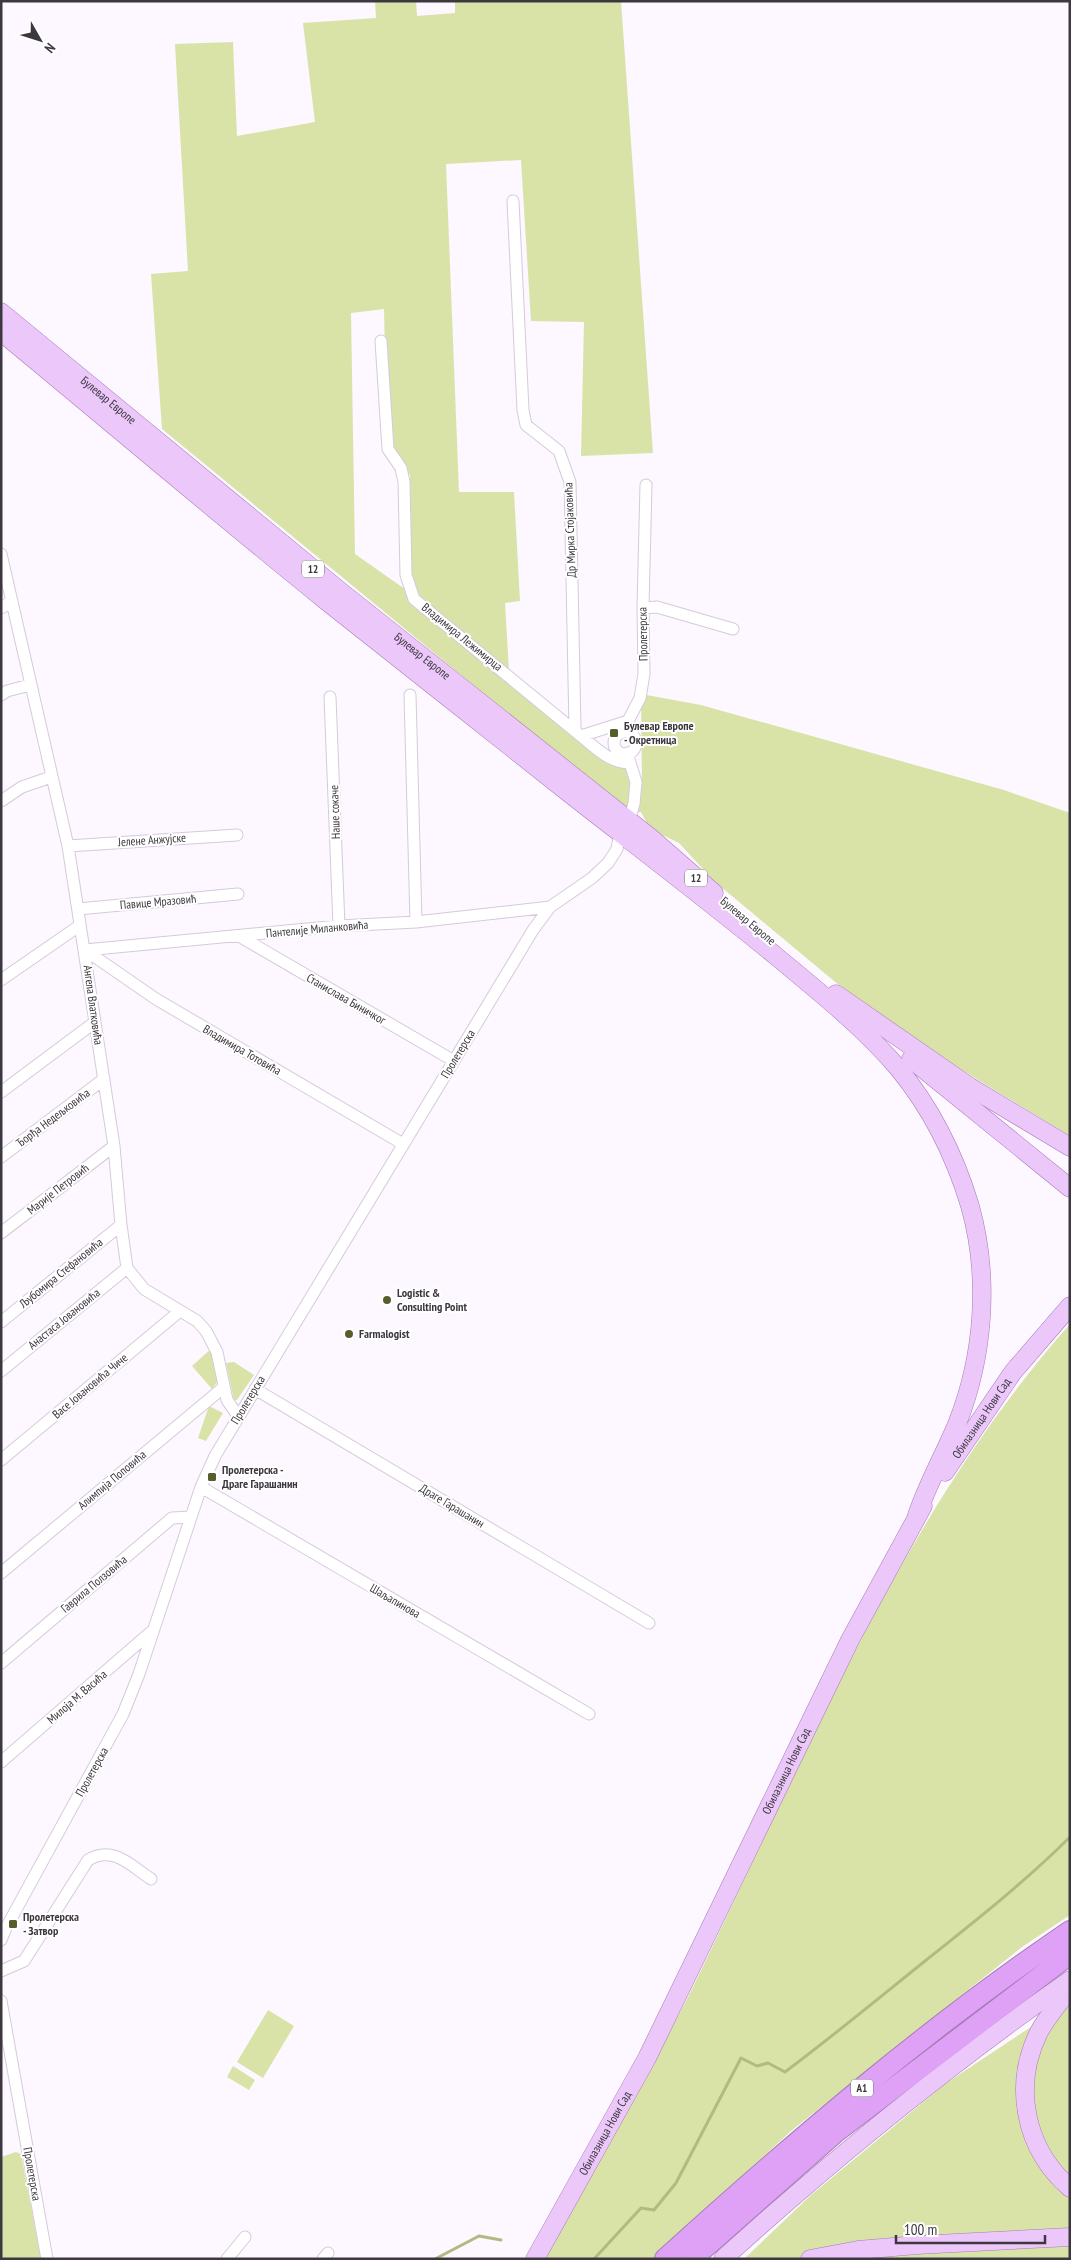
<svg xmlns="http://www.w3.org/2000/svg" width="1071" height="2260" viewBox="0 0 1071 2260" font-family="'PT Sans Narrow',sans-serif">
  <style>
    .green { fill: #d9e3a8; fill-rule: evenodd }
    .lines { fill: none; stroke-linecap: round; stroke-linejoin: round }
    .stream { stroke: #b1bb7f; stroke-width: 3 }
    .street-casing { stroke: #d7c9dc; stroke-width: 13 }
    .primary-casing { stroke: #a67cb6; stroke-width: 19 }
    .highway-casing { stroke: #a67cb6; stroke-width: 22 }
    .street { stroke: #fff; stroke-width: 11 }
    .primary { stroke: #ebc7fa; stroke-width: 18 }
    .highway { stroke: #dea1f6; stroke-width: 20 }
    .poi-dot { fill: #575e2c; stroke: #fff; stroke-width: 2 }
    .labels { text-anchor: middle; stroke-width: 4; stroke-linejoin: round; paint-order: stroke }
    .shield { fill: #fff; stroke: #777479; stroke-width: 1 }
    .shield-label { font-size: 11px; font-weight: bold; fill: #3d383f }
    .street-label { font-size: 12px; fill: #3d383f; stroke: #fff }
    .poi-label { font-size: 12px; font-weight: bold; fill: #3d383f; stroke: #fff; text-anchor: start }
  </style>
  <rect width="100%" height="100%" fill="#fdf7ff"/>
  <path class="green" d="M375 1H416L417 16 455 13V1H621L653 453 581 456 584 322 531 321 521 160 446 164 459 492H514L520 601 505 603 509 671 642 782 641 694 701 705 1004 790 1070 813V1136L906 1036 834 981 714 881 679 843 650 829 641 812 629 813 162 429 151 274 188 271 175 44 233 42 237 136 315 122 303 23 376 18ZM384 309 387 441 410 475 412 594 355 554 351 313Z
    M1070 1324V1915L1022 1947 791 2131 653 2259H545C576 2204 606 2148 636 2093 654 2060 673 2027 690 1993 802 1765 900 1516 1070 1324Z
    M211 1349 218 1381 212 1389 192 1366Z
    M234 1362 254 1375 237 1400H234L226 1363Z
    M209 1406 223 1413 206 1441 198 1438Z
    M1070 2001V2259H744L811 2195 945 2084Z
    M268 2010 294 2026 263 2078 237 2062Z
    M233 2066 255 2080 249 2090 227 2077Z
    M16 2152 21 2154 41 2259H1V2157Z"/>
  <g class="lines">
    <path class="stream" d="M435 2259 479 2236 501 2240
      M594 2259 641 2208 654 2210 676 2183 741 2058 757 2066 768 2063 785 2072C833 2036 879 1998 925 1961 975 1921 1025 1882 1070 1837"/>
    <defs>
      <path id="street" d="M513 201 523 410 526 425 559 451 570 482 575 728
        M381 341 388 449 401 468 404 482 406 575 414 599 581 736 628 721 640 698 644 674 643 608 646 485
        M1 554 68 846 114 1146 121 1225 127 1268 144 1289 197 1321 206 1331 217 1352 227 1400 238 1416
        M1 608 12 601
        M643 608 657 607 733 629
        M1 695 7 691 30 685
        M410 695 416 922
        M330 697 339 926
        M614 743a11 11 0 1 1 22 0a11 11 0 1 1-22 0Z
        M581 736C596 748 610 763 630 763
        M1 801 22 787 51 777
        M68 846 237 835
        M78 909 238 894
        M239 936 454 1061
        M85 950 339 926 416 922 550 907
        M85 950 156 999 403 1144
        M1 980 79 926
        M1 1092 95 1022
        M1 1157 104 1079
        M1 1233 114 1146
        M1 1322 121 1225
        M1 1371 127 1268
        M255 1389 649 1623
        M1 1460 180 1311
        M201 1487 589 1714
        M1 1573 224 1387
        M1 1663 172 1518 191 1517
        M1 1762 151 1632
        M1 1940 6 1928 123 1714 139 1674 201 1487 215 1456 533 930 550 907 592 878 608 863 617 849 620 833 629 820 634 804 636 782 627 753
        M1 1971 24 1961 88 1860C113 1845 130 1865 151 1879
        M1 2001 47 2259
        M227 2259 245 2237
        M323 2259 328 2253"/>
      <g id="primary">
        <path id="s1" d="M1 312 340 591 651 838 714 893"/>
        <path d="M1 332C109 421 216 512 325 600 406 665 489 729 570 794 639 848 709 901 777 957 819 992 862 1026 898 1068 931 1108 955 1156 970 1206 990 1277 984 1356 957 1424 944 1455 928 1483 917 1515"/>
        <path d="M836 994 970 1087 1070 1147"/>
        <path d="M911 1059 1070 1188"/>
        <path id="s2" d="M945 1472 1013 1372 1070 1306"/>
        <path d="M1070 1989C1059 2003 1047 2017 1039 2032 1012 2086 1025 2149 1070 2188"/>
        <path id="s3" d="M535 2259 647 2058 850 1640 923 1506"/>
        <path d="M723 2259C833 2159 949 2065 1070 1980"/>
        <path d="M810 2259 858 2250 917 2245 1070 2237"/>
      </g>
      <path id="highway" d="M665 2259C794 2142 926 2029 1070 1931
        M692 2259 836 2132 1070 1954"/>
    </defs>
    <use href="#street" class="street-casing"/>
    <use href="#primary" class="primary-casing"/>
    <use href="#highway" class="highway-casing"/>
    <use href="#street" class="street"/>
    <use href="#primary" class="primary"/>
    <use href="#highway" class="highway"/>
  </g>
  <g class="poi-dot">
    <rect x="609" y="728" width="10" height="10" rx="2.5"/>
    <circle cx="387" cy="1300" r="5"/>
    <circle cx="349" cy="1334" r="5"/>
    <rect x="207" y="1472" width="10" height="10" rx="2.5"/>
    <rect x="8" y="1919" width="10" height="10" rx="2.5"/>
  </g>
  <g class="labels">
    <g class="shield">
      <rect x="302" y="560.5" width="22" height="17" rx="4"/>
      <rect x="685" y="869.5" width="22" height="17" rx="4"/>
      <rect x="851" y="2079.5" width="22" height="17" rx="4"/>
    </g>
    <g class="shield-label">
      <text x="313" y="573">12</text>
      <text x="696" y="882">12</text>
      <text x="862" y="2092">A1</text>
    </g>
    <g class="street-label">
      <text dy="4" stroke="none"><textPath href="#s1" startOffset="139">Булевар Европе</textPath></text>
      <text transform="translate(570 530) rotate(-92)" y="4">Др Мирка Стојаковића</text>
      <text transform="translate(643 634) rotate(-91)" y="4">Пролетерска</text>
      <text transform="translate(462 637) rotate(39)" y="4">Владимира Лежимирца</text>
      <text dy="4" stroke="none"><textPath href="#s1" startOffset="544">Булевар Европе</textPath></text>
      <text transform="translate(335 812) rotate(-92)" y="4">Наше сокаче</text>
      <text transform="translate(152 840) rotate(-4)" y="4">Јелене Анжујске</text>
      <text transform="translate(158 902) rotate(-5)" y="4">Павице Мразовић</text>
      <text transform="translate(748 921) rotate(40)" y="4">Булевар Европе</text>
      <text transform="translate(317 929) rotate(-5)" y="4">Пантелије Миланковића</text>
      <text transform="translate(346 999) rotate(30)" y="4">Станислава Биничког</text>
      <text transform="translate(93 1005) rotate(82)" y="4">Ангела Влатковића</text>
      <text transform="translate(242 1050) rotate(30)" y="4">Владимира Тотовића</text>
      <text transform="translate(458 1054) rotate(-59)" y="4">Пролетерска</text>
      <text transform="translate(53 1118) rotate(-37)" y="4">Ђорђа Недељковића</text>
      <text transform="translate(58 1189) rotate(-38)" y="4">Марије Петровић</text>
      <text transform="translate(61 1273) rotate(-39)" y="4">Љубомира Стефановића</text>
      <text transform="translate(64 1319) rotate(-39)" y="4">Анастаса Јовановића</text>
      <text transform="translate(90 1386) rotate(-40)" y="4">Васе Јовановића Чиче</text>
      <text transform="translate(248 1400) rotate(-59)" y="4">Пролетерска</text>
      <text dy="4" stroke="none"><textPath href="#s2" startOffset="65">Обилазница Нови Сад</textPath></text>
      <text transform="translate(112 1480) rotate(-40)" y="4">Алимпија Поповића</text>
      <text transform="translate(452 1506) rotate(31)" y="4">Драге Гарашанин</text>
      <text transform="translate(94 1584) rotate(-40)" y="4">Гаврила Ползовића</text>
      <text transform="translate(395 1601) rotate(30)" y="4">Шаљапинова</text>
      <text transform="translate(77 1697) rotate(-41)" y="4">Милоја М. Васића</text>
      <text transform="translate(92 1772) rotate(-61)" y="4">Пролетерска</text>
      <text dy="4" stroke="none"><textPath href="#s3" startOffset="549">Обилазница Нови Сад</textPath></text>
      <text dy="4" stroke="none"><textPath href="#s3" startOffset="144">Обилазница Нови Сад</textPath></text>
      <text transform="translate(32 2174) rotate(80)" y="4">Пролетерска</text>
    </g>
    <g class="poi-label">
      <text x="624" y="730">Булевар Европе<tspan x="624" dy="14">- Окретница</tspan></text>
      <text x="397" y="1297">Logistic &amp;<tspan x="397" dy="14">Consulting Point</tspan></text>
      <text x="359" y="1338">Farmalogist</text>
      <text x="222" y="1474">Пролетерска -<tspan x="222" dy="14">Драге Гарашанин</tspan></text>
      <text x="23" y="1921">Пролетерска<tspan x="23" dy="14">- Затвор</tspan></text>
    </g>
  </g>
  <rect width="1071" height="2260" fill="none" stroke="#3d383f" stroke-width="5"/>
  <g transform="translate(40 40) rotate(129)" stroke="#ffffff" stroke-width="4" paint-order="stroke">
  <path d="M0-4L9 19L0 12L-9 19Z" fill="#3d383f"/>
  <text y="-8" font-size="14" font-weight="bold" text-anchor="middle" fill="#3d383f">N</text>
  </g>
  <path d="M896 2235v8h149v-8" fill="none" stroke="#3d383f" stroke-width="2.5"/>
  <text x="904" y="2235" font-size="15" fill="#3d383f" stroke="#ffffff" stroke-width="4" paint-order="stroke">100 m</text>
</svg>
